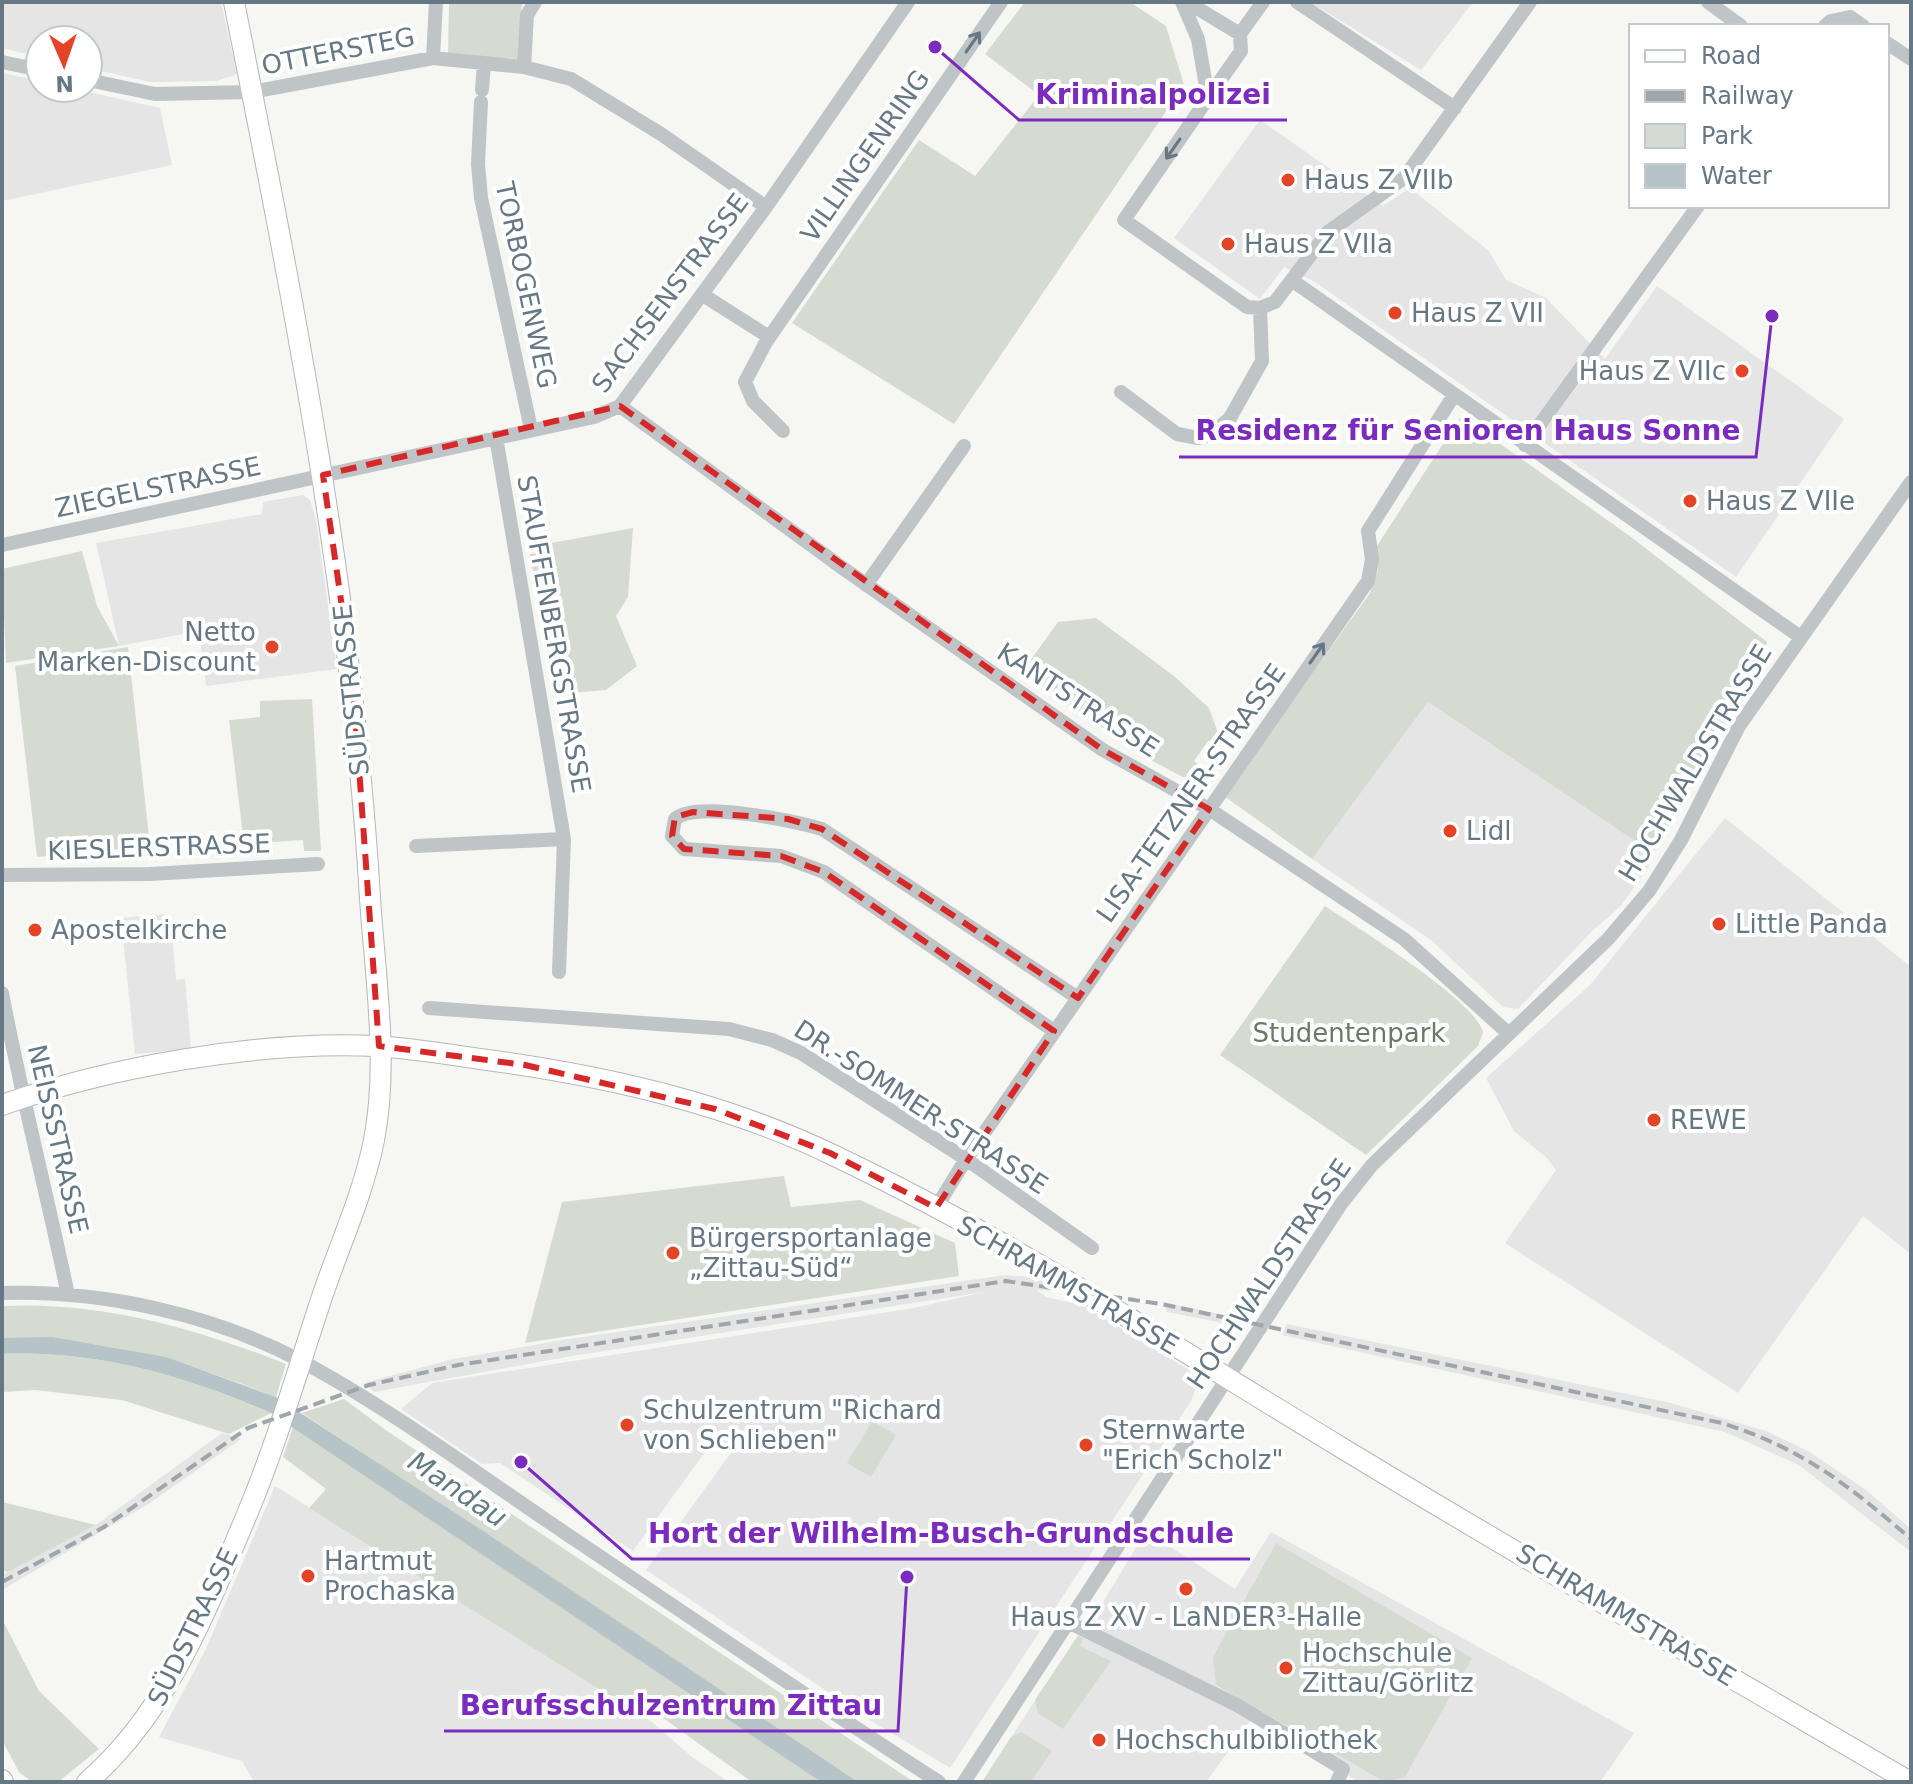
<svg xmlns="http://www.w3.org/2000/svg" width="1913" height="1784" viewBox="0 0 1913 1784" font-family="'DejaVu Sans',sans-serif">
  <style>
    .built { fill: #e4e5e4 }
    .green { fill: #d6dbd2 }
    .water { fill: #b6c4c7 }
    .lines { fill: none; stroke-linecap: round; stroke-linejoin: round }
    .secondary-casing { stroke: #b2b8bc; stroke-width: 22 }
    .street { stroke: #bfc4c7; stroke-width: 14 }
    .secondary { stroke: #fff; stroke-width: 20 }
    .rail { stroke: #9ea6ab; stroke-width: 4; stroke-dasharray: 12 6; stroke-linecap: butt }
    .oneway { stroke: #657884 }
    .marked { fill: none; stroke: #d62828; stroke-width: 6; stroke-dasharray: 16 10; stroke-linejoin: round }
    .poi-dot { fill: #e44425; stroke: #fff; stroke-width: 3 }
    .labels { text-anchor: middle; stroke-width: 8; stroke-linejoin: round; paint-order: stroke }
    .street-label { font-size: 26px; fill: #657884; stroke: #fff }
    .poi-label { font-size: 26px; fill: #657884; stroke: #fff; text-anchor: start }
    .park-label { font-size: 26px; fill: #6a7b64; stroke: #fff }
    .water-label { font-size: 28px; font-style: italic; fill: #617b80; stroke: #fff }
    .leader { fill: none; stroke: #7b2cbf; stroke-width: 3 }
    .callout-dot { fill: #7b2cbf; stroke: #fff; stroke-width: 3 }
    .callout-label { font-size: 28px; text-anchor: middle; font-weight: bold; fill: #7b2cbf; stroke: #fff; stroke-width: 8; stroke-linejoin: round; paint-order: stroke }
  </style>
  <rect width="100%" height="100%" fill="#f6f6f3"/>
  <path class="built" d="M2 2H221L237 74 217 81 150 82 88 68V40H40V57L2 48Z
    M1310 2H1473L1421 70Z
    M2 73 40 81V88H71L160 108 172 165 2 201Z
    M1260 120 1383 206 1410 188 1489 251 1506 280 1546 298 1605 359 1657 286 1844 419 1736 577 1315 282 1284 267 1260 299 1174 238Z
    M303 495 310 500 316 520 337 669 206 686 199 631 119 646 96 543 262 514 263 502Z
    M1428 702 1653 853 1654 858 1621 906 1592 931 1518 1009 1503 1007 1431 940 1312 859Z
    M1725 818 1911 967V1254L1863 1216 1738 1393 1505 1243 1556 1170 1547 1158 1514 1131 1486 1078 1590 985Z
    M164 914 165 924 171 923 176 980 185 979 191 1049 135 1054 121 918Z
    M1005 1275 1044 1278 1064 1291 1037 1290 1046 1297 1085 1306 1186 1368 1195 1376 1197 1385 1191 1401 950 1768 868 1719 646 1570 733 1450 716 1437 633 1551 500 1463 482 1464 401 1409 432 1383 914 1308 984 1292 572 1356 374 1392 364 1383 453 1359 569 1339Z
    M1163 1302 1242 1319 1238 1326 1167 1312Z
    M1287 1324 1671 1403 1766 1431 1808 1451 1866 1490 1911 1529V1552L1799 1465 1725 1432 1282 1335Z
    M222 1433 241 1439 150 1503 2 1590V1575L96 1525Z
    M275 1486 652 1722 692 1757 729 1782H254L242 1761 159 1737 206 1649Z
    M1146 1531 1235 1589 1271 1532 1634 1733 1600 1782H1359L1251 1720 1206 1782H982L1085 1624 1094 1617Z"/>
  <path class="green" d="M449 2H522L518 59 448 54Z
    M1025 2H1130L1166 26 1184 85 954 424 792 323 919 140 975 176 1039 95 985 54Z
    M1461 416 1631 537 1767 642 1761 662 1653 853 1428 702 1312 859 1224 796 1370 593 1378 570 1375 549Z
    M633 528 628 597 616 616 637 666 606 690 571 693 550 664 530 554 547 552 546 544Z
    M82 551 97 606 119 646 6 663 2 569Z
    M1096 618 1174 676 1209 708 1221 741H1208L1194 761 1205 770 1194 783 1147 758 1022 672 1058 622Z
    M128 647 150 846 37 857 15 666Z
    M312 699 321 851H304L303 840 244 844 229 720 260 717V701Z
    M1325 906C1356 927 1475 1000 1483 1032L1478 1046 1366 1155 1220 1055Z
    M784 1176 791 1207 860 1200 955 1243 959 1276 525 1343 562 1202Z
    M2 1306C100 1301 195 1328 286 1364L276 1397C186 1361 100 1337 2 1338Z
    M2 1354C97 1350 185 1376 271 1413L229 1434 122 1400 35 1390 2 1392Z
    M344 1399 387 1431 914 1782H858L302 1413Z
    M872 1421 896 1435 871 1477 847 1463Z
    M293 1427 821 1782H752L634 1697 610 1696 309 1508 326 1489 283 1457Z
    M2 1502 96 1525 8 1572 2 1570Z
    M1276 1543 1472 1658 1405 1777 1385 1782 1216 1685 1213 1657Z
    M2 1619 39 1691 99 1749 58 1782H32L19 1772 2 1740Z
    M1078 1636 1083 1638 1080 1646 1111 1661 1063 1729 1038 1713 1035 1700Z
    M1022 1732 1052 1751 1031 1782H982L1011 1737Z"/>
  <path class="water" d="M52 1337 166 1357 276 1397 480 1529 858 1782H821L271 1413C185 1376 97 1350 2 1354V1338Z"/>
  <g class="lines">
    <defs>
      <path id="secondary" d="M2 1105C112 1066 259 1041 375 1046 410 1048 445 1054 480 1059 601 1075 724 1102 835 1156 1009 1239 1172 1345 1337 1445 1526 1560 1719 1670 1910 1782
        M2 1780 3 1782
        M87 1782C168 1713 207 1608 248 1512 278 1440 299 1365 324 1291 341 1242 364 1191 374 1140 389 1062 375 976 370 898 352 595 293 299 234 2"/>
    </defs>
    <use href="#secondary" class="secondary-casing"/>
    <path class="street" d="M1182 2 1198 39 1208 98 1124 220 1247 307 1260 308 1275 302 1328 232 1404 178 1530 2
      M1187 2 1240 34 1241 51 1208 98
      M1297 2 1455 108
      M1708 2 1741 26
      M1825 26 1831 21 1850 17 1863 26
      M1240 34 1263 2
      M1887 43 1911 59
      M433 58 436 2
      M2 62 40 70
      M524 67 527 15 535 2
      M88 80 155 94 252 92 433 58 524 67 571 79 661 134 766 207
      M482 90 484 63
      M481 102 478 164 481 198 531 429
      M1293 281 1799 636
      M703 295 769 337
      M1121 392 1177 434 1198 438 1210 435 1230 418 1262 361 1260 308
      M620 406 844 569 1103 750 1209 809 1404 939 1508 1033
      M783 431 753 401 745 382 766 342 1001 2
      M496 437 564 839 559 972
      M1525 445 1698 206
      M2 545 594 417 620 406 766 207 908 2
      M866 585 964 446
      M416 846 564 839
      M2 875 150 874 318 864
      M2 993C21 1094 47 1194 68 1295
      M429 1008 729 1029 772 1040 801 1053 966 1159 1092 1248
      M1054 1031 824 872 781 856 684 849 672 836 675 819C695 800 795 821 822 829L1078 998
      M936 1208 966 1159 1368 581 1372 559 1368 531 1454 395
      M2 1293C102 1290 212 1314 301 1361 395 1411 491 1484 580 1543 699 1623 818 1704 939 1782
      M1068 1622 1237 1705 1343 1769 1337 1782
      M964 1782 1341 1204 1372 1165 1608 939 1649 891 1681 840 1739 726 1911 482"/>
    <use href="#secondary" class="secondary"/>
    <path class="rail" d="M2 1582 104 1527 248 1428 369 1385 458 1365 1006 1281 1161 1304 1722 1423C1803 1449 1847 1484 1911 1539"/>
  </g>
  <defs><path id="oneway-shaft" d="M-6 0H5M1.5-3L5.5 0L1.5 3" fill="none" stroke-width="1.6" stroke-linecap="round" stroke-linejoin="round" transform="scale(2)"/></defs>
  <g class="oneway">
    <use href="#oneway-shaft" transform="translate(973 42) rotate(-55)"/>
    <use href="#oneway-shaft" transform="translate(1173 149) rotate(125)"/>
    <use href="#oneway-shaft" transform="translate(1317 653) rotate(-55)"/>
  </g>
  <path class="marked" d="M620 406 1103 750 1209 809 1078 998 822 829 788 819 693 812 675 817 672 836 684 849 781 856 824 872 1054 1031 936 1208 830 1153 715 1109 525 1065 379 1046 353 684 323 475Z"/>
  <g class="poi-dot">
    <circle cx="1288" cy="180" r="8"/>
    <circle cx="1228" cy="244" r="8"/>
    <circle cx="1395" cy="313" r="8"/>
    <circle cx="1742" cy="371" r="8"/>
    <circle cx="1690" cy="501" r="8"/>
    <circle cx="272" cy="647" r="8"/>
    <circle cx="1450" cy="831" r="8"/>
    <circle cx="1719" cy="924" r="8"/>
    <circle cx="35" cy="930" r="8"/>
    <circle cx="1654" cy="1120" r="8"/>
    <circle cx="673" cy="1253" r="8"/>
    <circle cx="627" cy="1425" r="8"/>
    <circle cx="1086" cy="1445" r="8"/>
    <circle cx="308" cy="1576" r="8"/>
    <circle cx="1186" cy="1589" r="8"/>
    <circle cx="1286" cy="1668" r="8"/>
    <circle cx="1099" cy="1740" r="8"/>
  </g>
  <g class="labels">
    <g class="street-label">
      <text transform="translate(338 51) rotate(-11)" y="9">OTTERSTEG</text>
      <text transform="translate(865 156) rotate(-55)" y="9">VILLINGENRING</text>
      <text transform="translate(526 285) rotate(78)" y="9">TORBOGENWEG</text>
      <text transform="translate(670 293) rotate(-53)" y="9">SACHSENSTRASSE</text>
      <text transform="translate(158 487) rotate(-12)" y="9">ZIEGELSTRASSE</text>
      <text transform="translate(554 634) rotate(80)" y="9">STAUFFENBERGSTRASSE</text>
      <text transform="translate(351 690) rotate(-96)" y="9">SÜDSTRASSE</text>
      <text transform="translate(1078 700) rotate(33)" y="9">KANTSTRASSE</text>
      <text transform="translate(1695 763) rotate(-59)" y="9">HOCHWALDSTRASSE</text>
      <text transform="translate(1191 793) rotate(-55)" y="9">LISA-TETZNER-STRASSE</text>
      <text transform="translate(159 847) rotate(-2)" y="9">KIESLERSTRASSE</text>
      <text transform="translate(921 1107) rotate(33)" y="9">DR.-SOMMER-STRASSE</text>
      <text transform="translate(58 1139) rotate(77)" y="9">NEISSSTRASSE</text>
      <text transform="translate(1269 1274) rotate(-56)" y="9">HOCHWALDSTRASSE</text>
      <text transform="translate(1068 1285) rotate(30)" y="9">SCHRAMMSTRASSE</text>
      <text transform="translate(1626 1615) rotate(31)" y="9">SCHRAMMSTRASSE</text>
      <text transform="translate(193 1627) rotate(-64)" y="9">SÜDSTRASSE</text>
    </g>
    <g class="poi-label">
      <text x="1304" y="189">Haus Z VIIb</text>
      <text x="1244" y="253">Haus Z VIIa</text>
      <text x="1411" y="322">Haus Z VII</text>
      <text x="1726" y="380" text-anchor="end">Haus Z VIIc</text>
      <text x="1706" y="510">Haus Z VIIe</text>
      <text x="256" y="641" text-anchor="end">Netto<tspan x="256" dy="30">Marken-Discount</tspan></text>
      <text x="1466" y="840">Lidl</text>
      <text x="1735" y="933">Little Panda</text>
      <text x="51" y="939">Apostelkirche</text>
      <text x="1670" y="1129">REWE</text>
      <text x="689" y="1247">Bürgersportanlage<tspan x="689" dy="30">„Zittau-Süd“</tspan></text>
      <text x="643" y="1419">Schulzentrum "Richard<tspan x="643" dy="30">von Schlieben"</tspan></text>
      <text x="1102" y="1439">Sternwarte<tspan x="1102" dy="30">"Erich Scholz"</tspan></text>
      <text x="324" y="1570">Hartmut<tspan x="324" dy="30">Prochaska</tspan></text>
      <text x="1186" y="1626" text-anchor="middle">Haus Z XV - LaNDER³-Halle</text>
      <text x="1302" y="1662">Hochschule<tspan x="1302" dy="30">Zittau/Görlitz</tspan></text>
      <text x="1115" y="1749">Hochschulbibliothek</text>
    </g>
    <g class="park-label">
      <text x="1349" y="1042">Studentenpark</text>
    </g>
    <g class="water-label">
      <text transform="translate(458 1489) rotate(34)" y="10">Mandau</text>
    </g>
  </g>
  <path class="leader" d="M935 47L1019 120H1287M1772 316L1756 457H1179M521 1462L632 1559H1250M907 1577L898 1731H444"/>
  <g class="callout-dot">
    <circle cx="935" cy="47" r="8"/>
    <circle cx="1772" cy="316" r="8"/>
    <circle cx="521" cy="1462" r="8"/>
    <circle cx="907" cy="1577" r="8"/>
  </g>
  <g class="callout-label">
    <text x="1153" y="104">Kriminalpolizei</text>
    <text x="1468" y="440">Residenz für Senioren Haus Sonne</text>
    <text x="941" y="1543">Hort der Wilhelm-Busch-Grundschule</text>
    <text x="671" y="1715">Berufsschulzentrum Zittau</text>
  </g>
  <rect width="1913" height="1784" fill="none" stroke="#657884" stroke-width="8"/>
  <rect x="1629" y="24" width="260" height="184" fill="#ffffff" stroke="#c1c9ce" stroke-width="2"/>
  <rect x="1645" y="50" width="40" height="12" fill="#ffffff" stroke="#c1c9ce" stroke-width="2"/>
  <text x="1701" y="64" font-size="24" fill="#657884">Road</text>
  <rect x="1645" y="90" width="40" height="12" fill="#9ea6ab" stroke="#c1c9ce" stroke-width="2"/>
  <text x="1701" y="104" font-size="24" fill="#657884">Railway</text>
  <rect x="1645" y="124" width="40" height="24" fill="#d6dbd2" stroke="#c1c9ce" stroke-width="2"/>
  <text x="1701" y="144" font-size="24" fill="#657884">Park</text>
  <rect x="1645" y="164" width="40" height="24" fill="#b6c4c7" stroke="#c1c9ce" stroke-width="2"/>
  <text x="1701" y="184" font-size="24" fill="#657884">Water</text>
  <g transform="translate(64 64) rotate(178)"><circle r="38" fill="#ffffff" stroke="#c1c9ce" stroke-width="2"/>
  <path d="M0-6L14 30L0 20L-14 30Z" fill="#e44425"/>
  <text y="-12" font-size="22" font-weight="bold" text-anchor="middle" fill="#657884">N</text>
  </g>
</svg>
